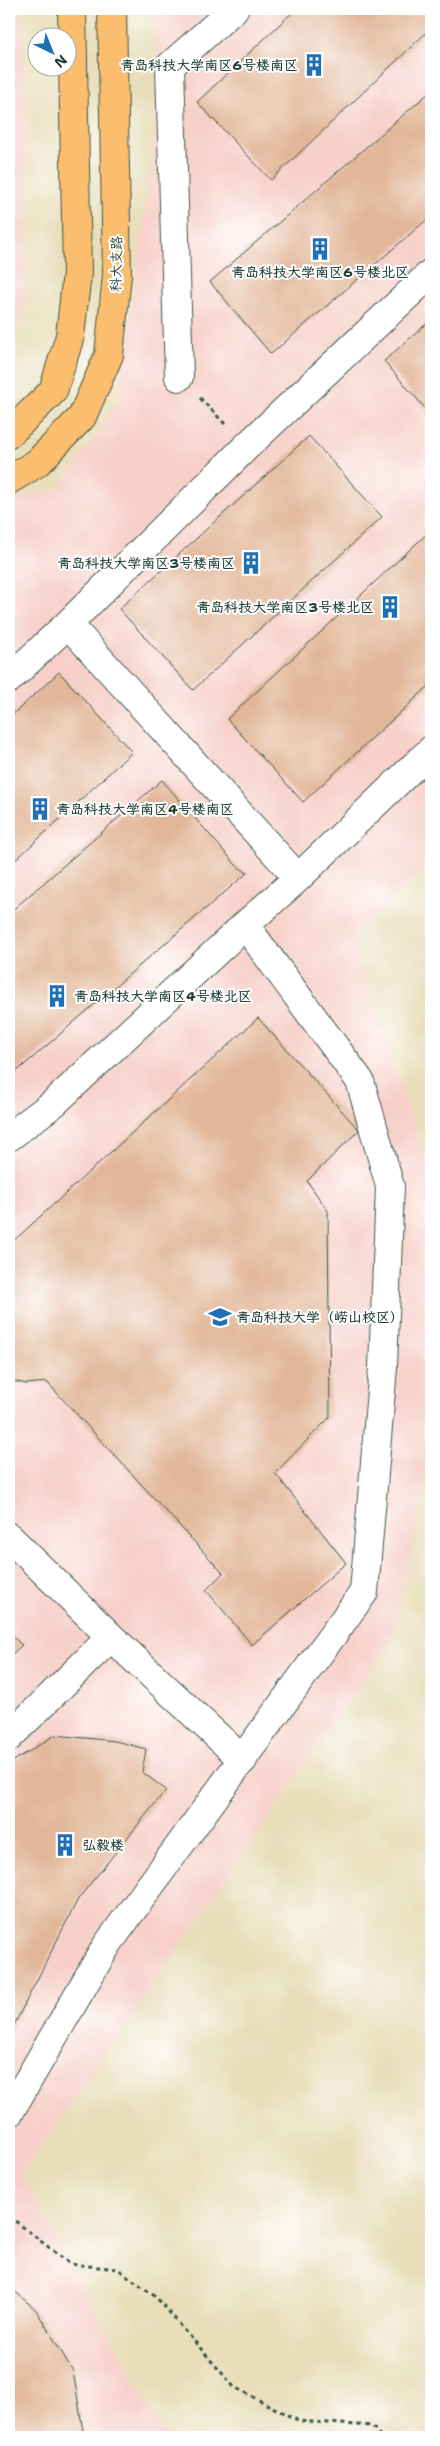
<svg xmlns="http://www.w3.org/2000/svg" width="440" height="2446" viewBox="0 0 440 2446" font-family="'Shantell Sans','LXGW WenKai TC',sans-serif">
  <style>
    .built { fill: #f7d0c9 }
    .building { fill: #e2b799 }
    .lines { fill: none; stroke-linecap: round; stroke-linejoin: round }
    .minor-casing { stroke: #3d5548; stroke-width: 30 }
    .major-casing { stroke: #3d5548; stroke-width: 30 }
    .path { stroke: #3d5548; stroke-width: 3; stroke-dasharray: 4 4; stroke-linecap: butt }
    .minor { stroke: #fff; stroke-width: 28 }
    .major { stroke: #fbbd6e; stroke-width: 28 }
    .labels { text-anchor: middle; stroke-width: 4; stroke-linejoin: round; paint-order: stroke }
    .poi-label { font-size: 14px; font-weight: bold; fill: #1f3d34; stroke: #fff; text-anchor: start }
    .street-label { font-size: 14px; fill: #1f3d34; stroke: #fff }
  </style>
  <rect width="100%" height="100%" fill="#fff"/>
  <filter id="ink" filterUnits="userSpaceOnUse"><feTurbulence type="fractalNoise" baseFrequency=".02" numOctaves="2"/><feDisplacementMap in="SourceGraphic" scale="10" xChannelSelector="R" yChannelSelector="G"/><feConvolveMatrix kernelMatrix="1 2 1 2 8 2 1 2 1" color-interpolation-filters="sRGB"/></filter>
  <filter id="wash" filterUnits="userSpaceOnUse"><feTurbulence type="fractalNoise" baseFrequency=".0096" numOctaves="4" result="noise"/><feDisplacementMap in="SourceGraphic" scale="20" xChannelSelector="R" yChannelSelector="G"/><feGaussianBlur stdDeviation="1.12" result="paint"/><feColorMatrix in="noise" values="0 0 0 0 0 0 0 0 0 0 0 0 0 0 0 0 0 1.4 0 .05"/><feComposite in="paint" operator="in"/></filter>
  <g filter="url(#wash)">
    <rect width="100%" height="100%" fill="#e8deb9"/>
    <path class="built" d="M9 9H21L27 144 26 293 19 328 9 340Z
      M155 9H431V865L351 935 431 1177V1457L392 1639 22 2175 166 2437H9V499L57 490 118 401 153 155 156 61Z"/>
    <g id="blocks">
      <path class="building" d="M296 9H431V28L271 180 197 102Z
        M431 91V216L271 354 210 282Z
        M431 320V415L384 361Z
        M309 436 382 517 193 690 119 609Z
        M431 530V684L303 802 227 719Z
        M9 645 14 651 9 655Z
        M59 672 132 752 9 866V718Z
        M162 780 236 865 247 873 9 1078V913Z
        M258 1018 359 1130 307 1181 328 1211 330 1417 275 1473 346 1563 252 1645 206 1590 223 1573 47 1382 26 1384 9 1380V1245Z
        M9 1633 22 1645 9 1657Z
        M55 1735 115 1741 146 1749 142 1772 166 1790 78 1899 9 2035V1764Z
        M9 2286 36 2310 73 2371 84 2437H9Z"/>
    </g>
  </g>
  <g filter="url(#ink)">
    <use href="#blocks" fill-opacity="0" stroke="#3d5548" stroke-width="1"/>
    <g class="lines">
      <defs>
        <path id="minor" d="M179 377 170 66 234 9
          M68 624 298 878
          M9 679 68 624 246 447 431 273
          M9 1137 54 1103 245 925 298 878 431 750
          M9 1537 111 1637 243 1760
          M9 1737 111 1637
          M9 2113 107 1945 364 1592 383 1367 390 1186 360 1081 245 925"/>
        <path id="major" d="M9 434 53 391 70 336 77 273 72 9
          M9 480 37 463 82 417 109 355 117 275 112 9"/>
      </defs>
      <use href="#minor" class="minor-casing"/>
      <use href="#major" class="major-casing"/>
      <path class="path" d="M200 398 225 424
        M9 2216 70 2264 118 2269 156 2297 234 2387 299 2421 372 2426 381 2437"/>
      <use href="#minor" class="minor"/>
      <use href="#major" class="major"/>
    </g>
  </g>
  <defs>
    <symbol id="building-bare" viewBox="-9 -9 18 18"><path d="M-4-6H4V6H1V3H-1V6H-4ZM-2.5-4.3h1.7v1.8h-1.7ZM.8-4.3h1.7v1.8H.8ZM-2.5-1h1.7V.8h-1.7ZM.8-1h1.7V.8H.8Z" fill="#1f6fb2" stroke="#fff" stroke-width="2.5" paint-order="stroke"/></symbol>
    <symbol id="university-bare" viewBox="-9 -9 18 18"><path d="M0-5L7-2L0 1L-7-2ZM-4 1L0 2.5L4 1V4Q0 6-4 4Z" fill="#1f6fb2" stroke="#fff" stroke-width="2.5" paint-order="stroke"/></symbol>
  </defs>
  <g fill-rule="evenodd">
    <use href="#building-bare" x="298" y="49" width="32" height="32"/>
    <use href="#building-bare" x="304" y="233" width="32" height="32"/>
    <use href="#building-bare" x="235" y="547" width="32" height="32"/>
    <use href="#building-bare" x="374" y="591" width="32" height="32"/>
    <use href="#building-bare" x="24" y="793" width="32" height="32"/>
    <use href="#building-bare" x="41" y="980" width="32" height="32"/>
    <use href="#university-bare" x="204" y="1301" width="32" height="32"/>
    <use href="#building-bare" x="49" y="1829" width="32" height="32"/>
  </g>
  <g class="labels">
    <g class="poi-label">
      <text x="298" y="70" text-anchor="end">青岛科技大学南区6号楼南区</text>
      <text x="320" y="277" text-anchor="middle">青岛科技大学南区6号楼北区</text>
      <text x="235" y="568" text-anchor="end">青岛科技大学南区3号楼南区</text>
      <text x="374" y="612" text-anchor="end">青岛科技大学南区3号楼北区</text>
      <text x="56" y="814">青岛科技大学南区4号楼南区</text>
      <text x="74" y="1001">青岛科技大学南区4号楼北区</text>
      <text x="236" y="1322">青岛科技大学（崂山校区）</text>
      <text x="82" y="1850">弘毅楼</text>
    </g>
    <g class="street-label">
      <text transform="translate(116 264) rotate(-89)" y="5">科大支路</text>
    </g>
  </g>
  <rect width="440" height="2446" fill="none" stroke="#fff" stroke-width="30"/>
  <g transform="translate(52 52) rotate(137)"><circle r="24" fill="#ffffff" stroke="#a5b1ae"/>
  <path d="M0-4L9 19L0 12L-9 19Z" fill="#1f6fb2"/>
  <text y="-8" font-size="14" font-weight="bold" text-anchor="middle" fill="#1f3d34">N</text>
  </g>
</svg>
